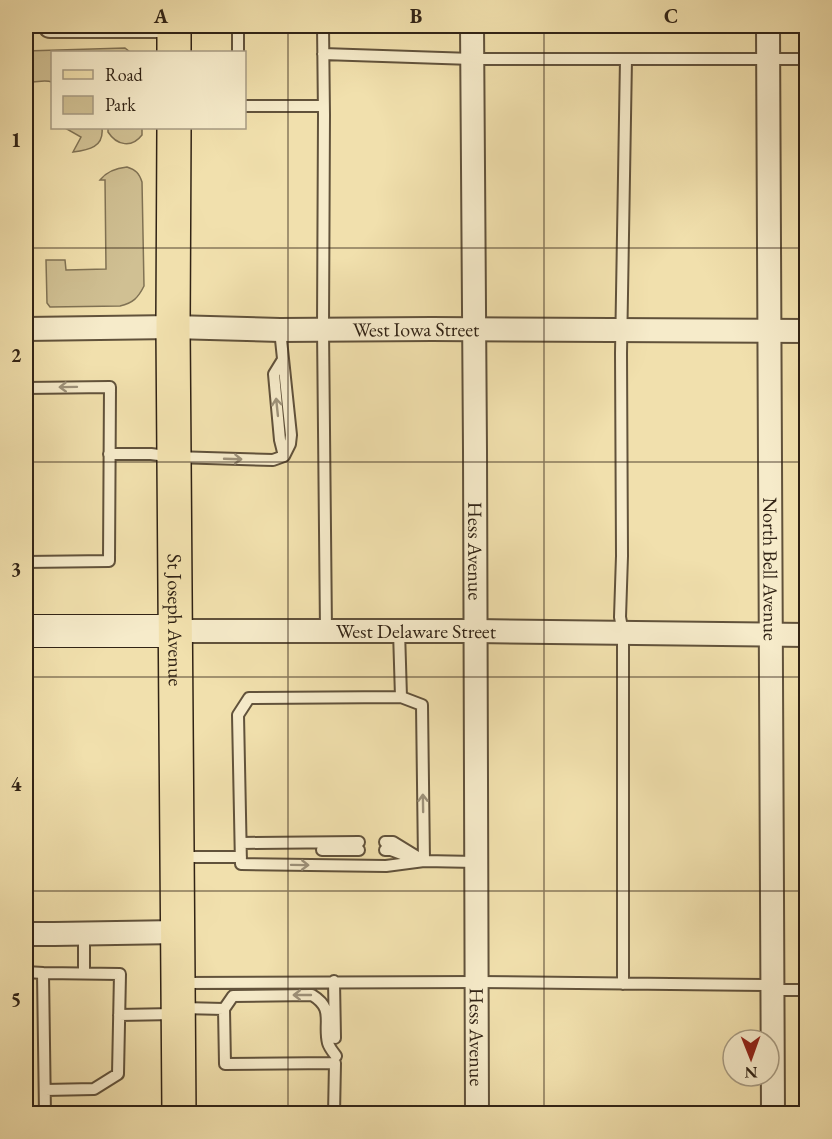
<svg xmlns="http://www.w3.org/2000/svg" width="832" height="1139" viewBox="0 0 832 1139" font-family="'EB Garamond',serif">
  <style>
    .green { fill: #d0c093; stroke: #807254; stroke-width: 1.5 }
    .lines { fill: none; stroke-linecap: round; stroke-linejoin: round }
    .service-casing { stroke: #61523b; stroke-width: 14 }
    .minor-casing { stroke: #61523b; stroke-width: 26 }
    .secondary-casing { stroke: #312315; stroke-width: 34 }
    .primary-casing { stroke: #312315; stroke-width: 36 }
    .service { stroke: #f6ebca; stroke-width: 10 }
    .minor { stroke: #f6ebca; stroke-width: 22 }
    .secondary { stroke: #f6ebca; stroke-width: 32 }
    .primary { stroke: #f1e0ad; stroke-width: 33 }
    .oneway { stroke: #9d9179 }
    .grid { fill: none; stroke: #312315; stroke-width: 1.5; stroke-opacity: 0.55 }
    .labels { text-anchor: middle; stroke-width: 5; stroke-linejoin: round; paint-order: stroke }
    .street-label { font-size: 20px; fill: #312315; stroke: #f6ebca }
    .neatline { fill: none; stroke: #312315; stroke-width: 2 }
    .grid-label { font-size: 20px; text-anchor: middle; font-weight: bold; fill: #312315 }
  </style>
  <rect width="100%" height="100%" fill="#f1e0ad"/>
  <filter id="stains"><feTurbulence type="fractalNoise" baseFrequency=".00333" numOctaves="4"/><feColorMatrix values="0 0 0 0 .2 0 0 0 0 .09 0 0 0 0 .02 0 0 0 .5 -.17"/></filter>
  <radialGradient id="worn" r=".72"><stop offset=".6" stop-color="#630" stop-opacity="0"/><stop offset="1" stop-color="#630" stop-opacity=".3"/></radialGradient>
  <path class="green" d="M125 48 130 52H52V82C42 79 34 84 26 81V51Z
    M65 128H102C104 147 89 150 73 152L81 137Z
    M108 128H142V135C132 148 117 146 108 132Z
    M127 167C136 170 139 173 142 182L144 286C138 298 133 303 120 306L50 307 47 303 46 260H65L66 270 106 269 105 180H100C107 171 116 168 127 167Z"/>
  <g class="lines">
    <defs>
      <path id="service" d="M238 26V52
        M323 26 324 115 323 329 326 631
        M323 54 472 59H806
        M244 106H324
        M282 361 274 374 280 440 284 456
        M26 388 110 387 109 561 26 562
        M109 454H151L174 457 273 460 284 456 290 444 291 435 280 330
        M399 631 401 697
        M385 842H393L424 861
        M241 843 359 842
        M322 850H359
        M385 850H391L407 856
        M181 857H241
        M424 861 422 705 401 697 249 698 238 715 241 864 386 866 424 861 476 862
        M84 934V973
        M26 972 43 973
        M334 981 335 1038
        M181 983 477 982 773 985
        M623 984V633L620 617 622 556 621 353 626 59
        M773 990H806
        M182 1008 224 1009 225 1064 335 1063 334 1114
        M224 1009 233 996 312 995C335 1009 323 1022 328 1043 329 1047 333 1052 336 1056
        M119 1015 174 1014
        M45 1090 94 1089 118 1074 120 974 43 973 45 1114"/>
      <g id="minor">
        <path d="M50 26H174"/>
        <path id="s1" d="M472 26 475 450 477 1114"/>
        <path id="s2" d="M768 26 773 1114"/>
        <path id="s3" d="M26 329 173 327 280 330 432 329 806 331"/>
        <path id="s4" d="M176 631H476L806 635"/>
        <path d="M26 934H54L178 932"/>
      </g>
      <path id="secondary" d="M26 631H176"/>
      <g id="primary">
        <path d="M174 26V52"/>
        <path id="s5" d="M174 128 173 327 179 1114"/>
      </g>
    </defs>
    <use href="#service" class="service-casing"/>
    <use href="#minor" class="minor-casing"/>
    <use href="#secondary" class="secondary-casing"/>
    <use href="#primary" class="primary-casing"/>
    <use href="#service" class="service"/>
    <use href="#minor" class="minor"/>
    <use href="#secondary" class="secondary"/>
    <use href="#primary" class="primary"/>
  </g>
  <defs><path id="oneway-shaft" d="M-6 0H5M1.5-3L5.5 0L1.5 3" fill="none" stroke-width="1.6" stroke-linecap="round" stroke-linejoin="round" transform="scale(1.5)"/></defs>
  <g class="oneway">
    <use href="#oneway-shaft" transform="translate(68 387) rotate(179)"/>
    <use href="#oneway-shaft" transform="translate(277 407) rotate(-96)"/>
    <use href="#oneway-shaft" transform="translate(233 459) rotate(2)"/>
    <use href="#oneway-shaft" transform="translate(423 803) rotate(-91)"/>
    <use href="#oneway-shaft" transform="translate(300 865) rotate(1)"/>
    <use href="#oneway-shaft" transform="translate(302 995) rotate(-180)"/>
  </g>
  <path class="grid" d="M288 26V1114M544 26V1114M26 248H806M26 462H806M26 677H806M26 891H806"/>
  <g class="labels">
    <g class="street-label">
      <text dy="7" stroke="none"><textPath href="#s3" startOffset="390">West Iowa Street</textPath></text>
      <text dy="7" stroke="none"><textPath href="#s1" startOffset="525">Hess Avenue</textPath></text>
      <text dy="7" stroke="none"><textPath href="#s2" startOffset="543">North Bell Avenue</textPath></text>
      <text dy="7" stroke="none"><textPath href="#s5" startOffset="492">St Joseph Avenue</textPath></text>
      <text dy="7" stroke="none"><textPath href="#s4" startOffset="240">West Delaware Street</textPath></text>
      <text dy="7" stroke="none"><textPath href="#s1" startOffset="1011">Hess Avenue</textPath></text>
    </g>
  </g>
  <rect width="832" height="1139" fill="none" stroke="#f1e0ad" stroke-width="66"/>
  <rect x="51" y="51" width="195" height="78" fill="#f6ebca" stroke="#a79b82" stroke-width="1.5"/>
  <rect x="63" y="70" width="30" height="9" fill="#f1e0ad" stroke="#a79b82" stroke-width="1.5"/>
  <text x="105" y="81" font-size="18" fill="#312315">Road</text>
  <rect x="63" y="96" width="30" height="18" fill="#d0c093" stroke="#a79b82" stroke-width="1.5"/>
  <text x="105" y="111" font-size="18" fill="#312315">Park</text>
  <g transform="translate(751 1058) rotate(179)"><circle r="28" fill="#f6ebca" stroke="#a79b82" stroke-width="1.5"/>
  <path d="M0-4.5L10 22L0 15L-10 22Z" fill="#8f2418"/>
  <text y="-9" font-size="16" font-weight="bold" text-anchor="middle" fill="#312315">N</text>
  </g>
  <rect x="33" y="33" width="766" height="1073" class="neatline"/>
  <g class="grid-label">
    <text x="161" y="23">A</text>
    <text x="416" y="23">B</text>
    <text x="671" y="23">C</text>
    <text x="16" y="147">1</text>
    <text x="16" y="362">2</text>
    <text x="16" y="576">3</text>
    <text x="16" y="791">4</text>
    <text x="16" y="1006">5</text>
  </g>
  <rect width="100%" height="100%" filter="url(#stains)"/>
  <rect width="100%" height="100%" fill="url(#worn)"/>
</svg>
